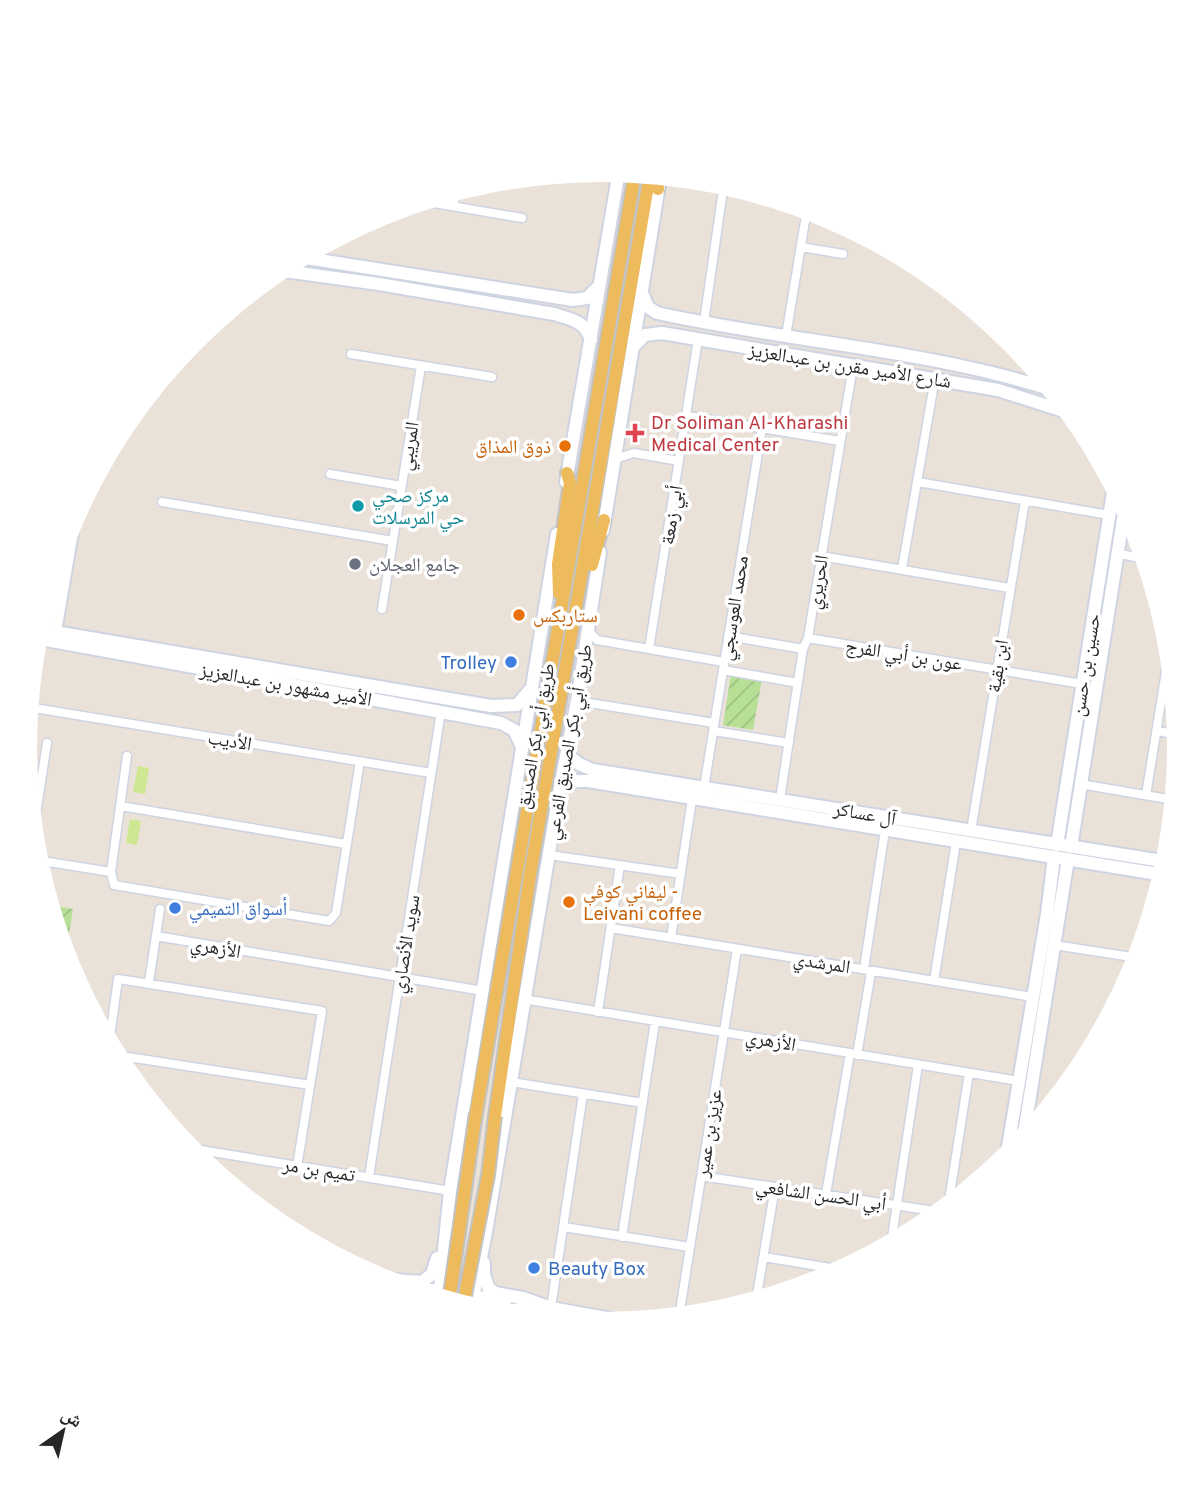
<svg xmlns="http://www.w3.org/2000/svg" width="1204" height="1494" viewBox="0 0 1204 1494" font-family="Overpass,'Noto Naskh Arabic',sans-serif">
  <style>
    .garden { fill: url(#garden-furrows) }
    .pitch { fill: #cde891 }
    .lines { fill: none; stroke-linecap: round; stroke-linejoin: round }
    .street-casing { stroke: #ced4e1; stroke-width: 11 }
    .secondary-casing { stroke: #ced4e1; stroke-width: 16 }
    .primary-casing { stroke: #c3c3c3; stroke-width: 16 }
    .street { stroke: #fff; stroke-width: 8 }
    .secondary { stroke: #fff; stroke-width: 12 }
    .primary { stroke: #edbb5b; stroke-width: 12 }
    .primary-bridge-casing { stroke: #c3c3c3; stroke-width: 16; stroke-linecap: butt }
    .primary-bridge { stroke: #edbb5b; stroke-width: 12 }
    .health-dot { fill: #e0444e; stroke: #fff; stroke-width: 2.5 }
    .food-dot { fill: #e8710a; stroke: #fff; stroke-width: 2.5 }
    .culture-dot { fill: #0f9aa8; stroke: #fff; stroke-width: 2.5 }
    .worship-dot { fill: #6b7280; stroke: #fff; stroke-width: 2.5 }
    .shop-dot { fill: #3f7fe0; stroke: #fff; stroke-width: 2.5 }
    .labels { text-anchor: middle; stroke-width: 7; stroke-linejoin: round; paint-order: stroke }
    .street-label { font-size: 19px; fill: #272727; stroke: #fff }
    .health-label { font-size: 19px; fill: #be3a42; stroke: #fff; text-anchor: start }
    .food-label { font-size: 19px; fill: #c56008; stroke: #fff; text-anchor: start }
    .culture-label { font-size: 19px; fill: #0d838f; stroke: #fff; text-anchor: start }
    .worship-label { font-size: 19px; fill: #5b616d; stroke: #fff; text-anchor: start }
    .shop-label { font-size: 19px; fill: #366cbe; stroke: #fff; text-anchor: start }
  </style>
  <defs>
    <pattern id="garden-furrows" width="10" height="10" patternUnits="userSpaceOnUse" patternTransform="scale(1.75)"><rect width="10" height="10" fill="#b7e096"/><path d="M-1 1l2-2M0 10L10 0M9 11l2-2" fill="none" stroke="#9dc081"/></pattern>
  </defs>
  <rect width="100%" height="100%" fill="#eae1d9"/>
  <path class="garden" d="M731 674 762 679 753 730 723 725Z
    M49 905 73 909 68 940 60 939Z"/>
  <path class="pitch" d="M138 766 149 768 145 794 133 792Z
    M130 819 141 821 137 845 126 843Z"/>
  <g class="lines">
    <defs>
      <path id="street" d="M422 201 522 218
        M453 206 456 191
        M801 247 843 254
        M704 322 724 183
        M786 336 807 209
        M351 354 492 377
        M687 416 840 441
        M614 459 634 453 679 461
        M330 474 401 486
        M918 482 1109 515
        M162 502 393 541
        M1116 553 1145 559
        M821 556 1009 588
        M902 569 935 378
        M382 609 421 366
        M588 630 597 640 724 662
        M728 636 803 649
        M808 638 1082 684
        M649 649 698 339
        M723 670 798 683
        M577 701 714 723
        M28 707 431 773
        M714 731 789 743
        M1158 731 1178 735
        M127 756 111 872 114 885 329 921 336 913 360 761
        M28 780 41 782
        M1080 784 1174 800
        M704 788 762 428
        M1146 795 1170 647
        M780 799 803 649 808 638 853 366
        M121 806 346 844
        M971 831 1025 501
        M33 833 47 743
        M549 855 681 874
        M36 860 111 872
        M611 928 1033 997
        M156 936 483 991
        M671 938 692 799
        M1054 945 1138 958
        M864 969 885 830
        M934 981 956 842
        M149 982 160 909
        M523 999 1019 1081
        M598 1012 620 865
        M109 1044 118 979 322 1011 297 1167
        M115 1055 310 1085
        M857 1055 871 972
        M511 1082 643 1103
        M188 1148 450 1191
        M701 1176 941 1212
        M369 1177 441 711
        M826 1194 850 1053
        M948 1207 969 1073
        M564 1227 690 1247
        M622 1237 655 1022
        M891 1244 918 1065
        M764 1257 842 1270
        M756 1301 775 1187
        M551 1308 583 1094
        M679 1317 737 949"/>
      <path id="secondary" d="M300 257 573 300 587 298 598 287
        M277 270 379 284 554 314C571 319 585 321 591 340
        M642 293 648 307 657 313C789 342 924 349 1053 390
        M634 346 645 335 662 333 998 390 1073 414
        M566 482 619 171
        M603 531 660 179
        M37 629 491 706 517 705 529 691
        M41 637 51 582
        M35 638 501 723 514 730 522 747
        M54 638 75 514
        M567 754 579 764 593 770 1168 862
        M560 787 577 781H588L1164 875
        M1057 845 1114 486
        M1071 847 1125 507
        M1023 1140 1068 859
        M1006 1159 1047 914 1054 857
        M484 1263V1274L488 1287 495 1293 523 1298 551 1308 628 1322
        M377 1279 422 1282 432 1274 437 1258
        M392 1284 505 1301
        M439 1298 450 1191 557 534
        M471 1308 486 1232 560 787 577 701 600 552
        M503 1315 511 1310 543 1308"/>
      <path id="primary" d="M658 189 659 175
        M592 565 604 520
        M559 593 558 564 570 483 567 473
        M476 1113 635 173
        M495 1116 530 875 650 174"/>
    </defs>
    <use href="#street" class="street-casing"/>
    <use href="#secondary" class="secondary-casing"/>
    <use href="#primary" class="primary-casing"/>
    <use href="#street" class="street"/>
    <use href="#secondary" class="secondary"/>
    <use href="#primary" class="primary"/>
    <defs>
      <path id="primary-bridge" d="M449 1301 476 1113
        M463 1306 488 1175 495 1116"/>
    </defs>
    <use href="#primary-bridge" class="primary-bridge-casing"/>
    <use href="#primary-bridge" class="primary-bridge"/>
  </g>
  <path class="health-dot" d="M631.5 422.5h7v7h7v7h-7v7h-7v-7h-7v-7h7z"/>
  <g class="food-dot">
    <circle cx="565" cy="446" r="7"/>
    <circle cx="519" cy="615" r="7"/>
    <circle cx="569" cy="902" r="7"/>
  </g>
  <circle class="culture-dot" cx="358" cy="506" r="7"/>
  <circle class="worship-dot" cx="355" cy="564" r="7"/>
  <g class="shop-dot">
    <circle cx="511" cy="662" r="7"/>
    <circle cx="175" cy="908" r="7"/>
    <circle cx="534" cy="1268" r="7"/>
  </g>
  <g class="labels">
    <g class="street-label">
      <text transform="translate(850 365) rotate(9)" y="7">شارع الأمير مقرن بن عبدالعزيز</text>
      <text transform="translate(408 446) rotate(-81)" y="7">المريبي</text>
      <text transform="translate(671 515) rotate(-81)" y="7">أبي زمعة</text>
      <text transform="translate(817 582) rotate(-81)" y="7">الحريري</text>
      <text transform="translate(733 608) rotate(-81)" y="7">محمد العوسجي</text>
      <text transform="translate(904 654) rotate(9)" y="7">عون بن أبي الفرج</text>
      <text transform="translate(1085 665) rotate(-81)" y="7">حسين بن حسن</text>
      <text transform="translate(997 666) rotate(-81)" y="7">ابن بقية</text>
      <text transform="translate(286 684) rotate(10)" y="7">الأمير مشهور بن عبدالعزيز</text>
      <text transform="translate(535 736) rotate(-80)" y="7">طريق أبي بكر الصديق</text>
      <text transform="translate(230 740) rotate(9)" y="7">الأديب</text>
      <text transform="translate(568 742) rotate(-80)" y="7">طريق أبي بكر الصديق الفرعي</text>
      <text transform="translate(865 813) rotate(10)" y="7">آل عساكر</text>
      <text transform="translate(405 944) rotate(-81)" y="7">سويد الأنصاري</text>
      <text transform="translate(216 947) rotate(10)" y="7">الأزهري</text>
      <text transform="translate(822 962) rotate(9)" y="7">المرشدي</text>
      <text transform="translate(771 1040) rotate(10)" y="7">الأزهري</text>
      <text transform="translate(708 1133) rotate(-81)" y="7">عزيز بن عمير</text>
      <text transform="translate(319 1169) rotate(9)" y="7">تميم بن مر</text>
      <text transform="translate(821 1194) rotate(8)" y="7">أبي الحسن الشافعي</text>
    </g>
    <g class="health-label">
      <text x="651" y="429">Dr Soliman Al-Kharashi<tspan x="651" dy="22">Medical Center</tspan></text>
    </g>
    <g class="food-label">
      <text x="551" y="453" text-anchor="end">ذوق المذاق</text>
      <text x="533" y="622">ستاربكس</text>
      <text x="583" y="898">ليفاني كوفي -<tspan x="583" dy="22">Leivani coffee</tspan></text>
    </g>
    <g class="culture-label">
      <text x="372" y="502">مركز صحي<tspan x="372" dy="22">حي المرسلات</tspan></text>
    </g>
    <g class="worship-label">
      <text x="369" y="571">جامع العجلان</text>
    </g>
    <g class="shop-label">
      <text x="497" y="669" text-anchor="end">Trolley</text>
      <text x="189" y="915">أسواق التميمي</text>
      <text x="548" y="1275">Beauty Box</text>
    </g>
  </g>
  <path d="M0 0H1204V1494H0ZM37 747a565 565 0 1 1 1130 0a565 565 0 1 1-1130 0Z" fill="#fff" fill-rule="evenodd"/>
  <g transform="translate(63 1431) rotate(34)" stroke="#ffffff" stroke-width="5" paint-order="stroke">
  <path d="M0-5L12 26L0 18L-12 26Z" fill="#272727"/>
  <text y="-10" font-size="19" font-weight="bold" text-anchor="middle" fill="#272727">ش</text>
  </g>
</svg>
